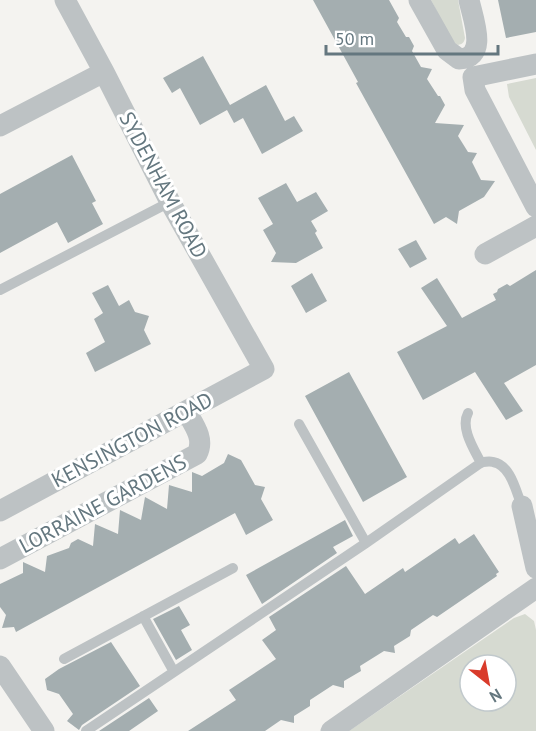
<svg xmlns="http://www.w3.org/2000/svg" width="536" height="731" viewBox="0 0 536 731" font-family="'PT Sans',sans-serif">
  <style>
    .green { fill: #d6dad1; fill-rule: evenodd }
    .building { fill: #a4aeb0 }
    .lines { fill: none; stroke-linecap: round; stroke-linejoin: round }
    .lane { stroke: #bdc2c4; stroke-width: 10 }
    .street { stroke: #bdc2c4; stroke-width: 21 }
    .labels { text-anchor: middle; stroke-width: 6; stroke-linejoin: round; paint-order: stroke }
    .street-label { font-size: 21px; fill: #64777f; stroke: #fff }
  </style>
  <rect width="100%" height="100%" fill="#f4f3f0"/>
  <path class="green" d="M431 0H458L465 38C464 43 462 44 458 45L452 41Z
    M536 78V150L509 97 507 84Z
    M525 614 534 621 536 630V731H349L514 618ZM470 665H506V701H470Z"/>
  <path class="building" d="M313 0H389L399 18 397 22 406 37H409L414 46 412 51 421 67 432 69 427 79 438 96H440L445 105 435 123 464 125 458 136 468 152 477 153 472 162 481 180 495 181 484 197 459 211 457 224 446 217 434 224 356 83 358 82Z
    M498 0H536V32L506 38Z
    M203 56 230 105 266 85 285 121 294 116 303 131 262 154 243 118 234 123 227 110 200 125 180 88 172 93 163 78Z
    M72 155 96 201 92 203 103 224 68 243 57 222 0 253V194Z
    M286 183 297 202 316 192 328 211 311 221 317 231 315 233 323 248 296 263 271 262 276 253 263 230 273 224 258 198Z
    M416 240 427 259 410 268 398 249Z
    M536 270V365L504 383 523 411 506 420 475 372 423 400 397 352 447 326 421 288 437 278 462 318 496 300 493 294 497 292 498 289 507 284 510 286Z
    M312 273 327 301 306 313 291 286Z
    M108 285 119 306 129 300 135 312 149 316 144 330 151 344 95 372 86 353 105 342 94 319 103 313 92 293Z
    M349 372 407 477 363 502 305 396Z
    M228 454 241 460 255 485 265 487 261 499 273 520 246 535 235 513 16 632 14 627 2 628 6 615 0 607V584L23 573V562L45 572 47 556 69 548 71 543 78 539 93 546 95 524 118 534 120 510 141 520 145 497 167 509 169 485 192 492V472L202 476 224 463Z
    M345 520 353 536 333 547 337 553 262 604 246 575Z
    M474 534 499 572 496 574 497 576 437 617 433 615 411 630 410 636 394 646 395 653 384 651 360 666 361 671 344 681V688L333 685 310 700V706L294 716V723L281 720 265 731H188L236 700 229 690 276 659 262 640 276 630 269 617 346 566 365 594 403 568 405 572 455 538 459 544Z
    M179 606 190 625 181 630 192 650 176 660 153 619Z
    M111 642 140 686 82 725 79 730 67 721 73 714 59 694 47 690 45 679 59 669Z
    M149 698 158 711 129 731H99Z"/>
  <g class="lines">
    <path class="lane" d="M0 290 170 202
      M468 413C460 428 474 449 481 463
      M299 424 366 543
      M143 616 174 672
      M64 659 233 568
      M86 731 366 543 482 462C486 462 489 461 493 462 511 465 516 492 522 506"/>
    <path class="street" d="M419 0 447 50 459 59C489 58 473 19 469 0
      M536 64 473 77 475 90 536 207
      M0 126 104 72
      M485 254 536 226
      M522 506 536 568
      M0 511 264 369 170 202 104 72 65 0
      M0 559 197 454C205 439 194 425 186 411
      M0 666 44 731
      M331 731 536 588"/>
  </g>
  <g class="labels">
    <g class="street-label">
      <text transform="translate(163 185) rotate(62)" y="7">SYDENHAM ROAD</text>
      <text transform="translate(132 440) rotate(-28)" y="7">KENSINGTON ROAD</text>
      <text transform="translate(103 504) rotate(-28)" y="7">LORRAINE GARDENS</text>
    </g>
  </g>
  <g transform="translate(488 683) rotate(149)"><circle r="28" fill="#ffffff" stroke="#c1c9cc" stroke-width="1.5"/>
  <path d="M0-4.5L10 22L0 15L-10 22Z" fill="#d93b2b"/>
  <text y="-9" font-size="16" font-weight="bold" text-anchor="middle" fill="#64777f">N</text>
  </g>
  <path d="M326 45v9h172v-9" fill="none" stroke="#64777f" stroke-width="3"/>
  <text x="335" y="45" font-size="18" fill="#64777f" stroke="#ffffff" stroke-width="4.5" paint-order="stroke">50 m</text>
</svg>
